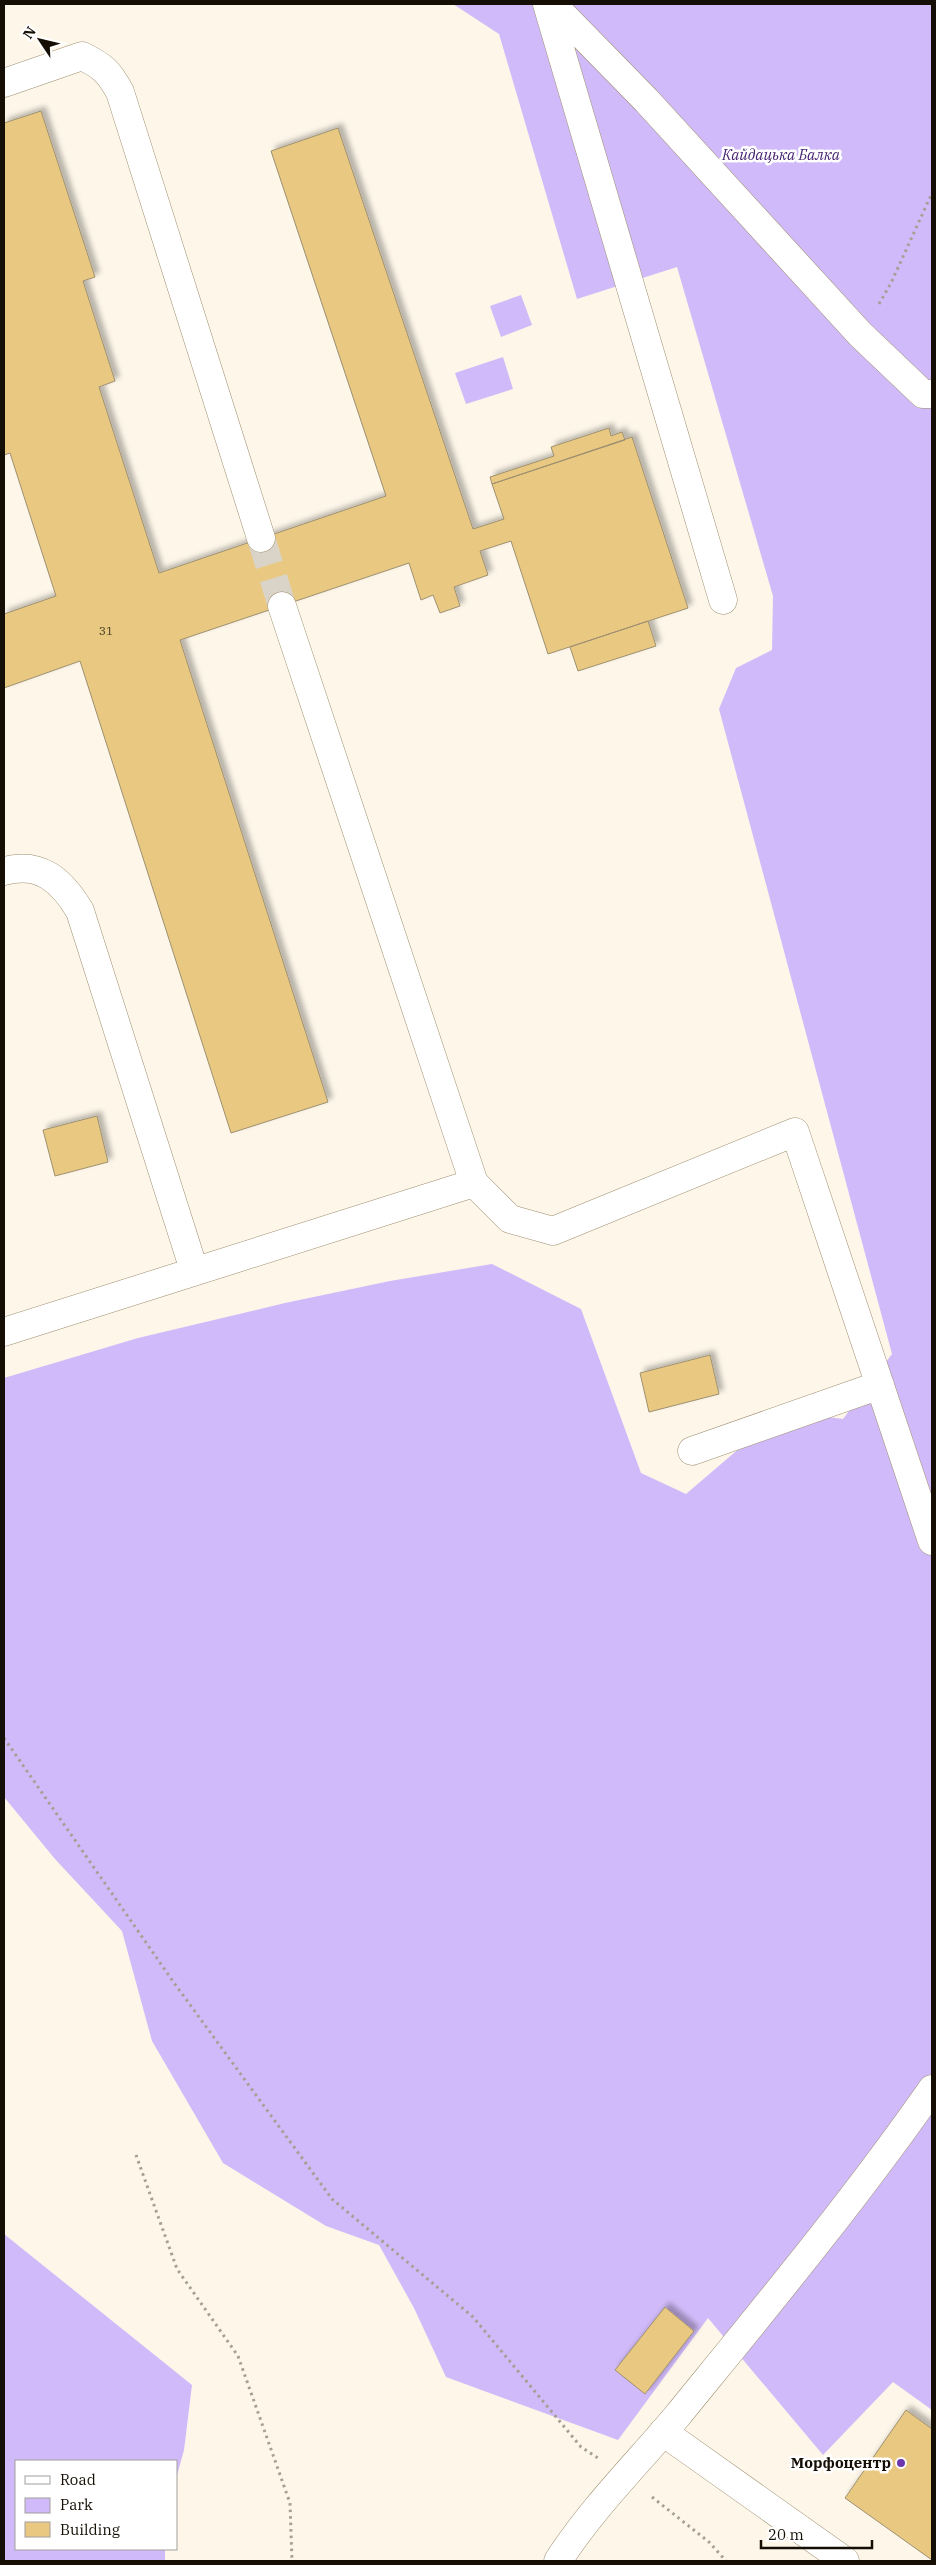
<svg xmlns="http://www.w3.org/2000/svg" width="936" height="2565" viewBox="0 0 936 2565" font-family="'IBM Plex Serif',serif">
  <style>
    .green { fill: #d1baf9 }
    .building { fill: #e9c982; stroke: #9e9070; filter: url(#shadow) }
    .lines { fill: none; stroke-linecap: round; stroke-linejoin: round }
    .minor-tunnel { stroke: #dad3c7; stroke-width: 28; stroke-dasharray: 28 14; stroke-linecap: butt }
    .minor-casing { stroke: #9e8f70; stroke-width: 29 }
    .path { stroke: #a69f93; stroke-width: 3; stroke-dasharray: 2.5 4; stroke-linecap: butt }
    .minor { stroke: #fff; stroke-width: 28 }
    .poi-dot { fill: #6e37ad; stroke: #fff; stroke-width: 2 }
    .labels { text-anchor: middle; stroke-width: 5; stroke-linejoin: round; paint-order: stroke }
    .number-label { font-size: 12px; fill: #493d24 }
    .park-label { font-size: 15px; font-style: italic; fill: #472470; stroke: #fff }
    .poi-label { font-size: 15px; font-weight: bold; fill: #140e04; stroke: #fff; text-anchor: end }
  </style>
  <defs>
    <filter id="shadow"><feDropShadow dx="4.5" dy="-4.5" stdDeviation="2.5" flood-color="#0004"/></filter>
  </defs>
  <rect width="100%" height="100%" fill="#fdf6e9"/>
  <path class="green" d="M453 4H932V2410L893 2382 823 2455 708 2318 618 2440 446 2377 414 2308 379 2245 326 2226 223 2163 152 2041 122 1931 55 1859 4 1797V1378L138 1338 285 1303 390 1281 492 1264 581 1309 641 1473 686 1494 783 1411 843 1419 892 1354 719 709 736 668 772 650 773 596 677 267 577 299 499 34Z
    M521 295 532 325 501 337 490 306Z
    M503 357 513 389 466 404 455 373Z
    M4 2234 192 2385 184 2450 176 2479V2461H16V2549H165V2561H4Z"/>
  <path class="building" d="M41 111 95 277 83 281 115 381 99 387 159 573 386 496 271 151 338 128 473 529 504 519 492 484 632 437 688 608 548 654 511 541 480 551 488 575 454 587 460 606 440 613 433 595 421 600 409 563 180 640 328 1102 231 1133 80 661 4 688V614L56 596 10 453 4 455V123Z
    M609 428 611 436 622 432 625 440 492 484 490 477 554 456 551 447Z
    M648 621 656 646 578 671 570 647Z
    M97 1116 108 1162 55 1176 43 1130Z
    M710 1355 719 1394 649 1412 640 1373Z
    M665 2307 694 2331 645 2394 615 2370Z
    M906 2410 932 2429V2560L845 2498Z"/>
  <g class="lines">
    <path class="minor-tunnel" d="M261 538 282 606"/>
    <defs>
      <path id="minor" d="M547 4 723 600
        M552 4 646 100 860 334 923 394H932
        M4 83 82 56C103 66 109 72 120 92L261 538
        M4 871C41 861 62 881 80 911L194 1270
        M474 1183 510 1219 553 1231 795 1132 932 1541
        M4 1332 474 1183 282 606
        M692 1451 880 1385
        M663 2432 845 2561
        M558 2561C592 2508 637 2464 678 2415 765 2308 853 2202 932 2089"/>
    </defs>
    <use href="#minor" class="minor-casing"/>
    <path class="path" d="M879 304 891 283 932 193
      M4 1738 172 1980 332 2199 473 2317 581 2447 598 2458
      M136 2155 177 2269 238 2356 290 2503 292 2561
      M652 2497 709 2542 726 2561"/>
    <use href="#minor" class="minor"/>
  </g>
  <circle class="poi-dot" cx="901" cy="2463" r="5"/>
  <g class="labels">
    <g class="number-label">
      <text x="106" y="635">31</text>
    </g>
    <g class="park-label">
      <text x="781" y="160">Кайдацька Балка</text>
    </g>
    <g class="poi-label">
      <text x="891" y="2468">Морфоцентр</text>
    </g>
  </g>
  <rect width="936" height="2565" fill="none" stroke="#140e04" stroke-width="10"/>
  <rect x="15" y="2460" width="162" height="90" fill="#ffffff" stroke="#a19f9b"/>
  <rect x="25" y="2476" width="25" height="8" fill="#ffffff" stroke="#a19f9b"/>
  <text x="60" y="2485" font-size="15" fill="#140e04">Road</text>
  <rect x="25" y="2498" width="25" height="15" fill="#d1baf9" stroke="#a19f9b"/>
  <text x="60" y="2510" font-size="15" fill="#140e04">Park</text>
  <rect x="25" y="2522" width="25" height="15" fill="#e9c982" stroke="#a19f9b"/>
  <text x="60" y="2535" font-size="15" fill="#140e04">Building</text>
  <g transform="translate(40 40) rotate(305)" stroke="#ffffff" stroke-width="4" paint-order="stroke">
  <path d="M0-4L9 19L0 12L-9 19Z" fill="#140e04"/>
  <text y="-8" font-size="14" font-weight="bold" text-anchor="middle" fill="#140e04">N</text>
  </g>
  <path d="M761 2540v8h111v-8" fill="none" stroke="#140e04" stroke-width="2.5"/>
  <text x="768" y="2540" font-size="15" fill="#140e04" stroke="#ffffff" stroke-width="4" paint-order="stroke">20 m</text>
</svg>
